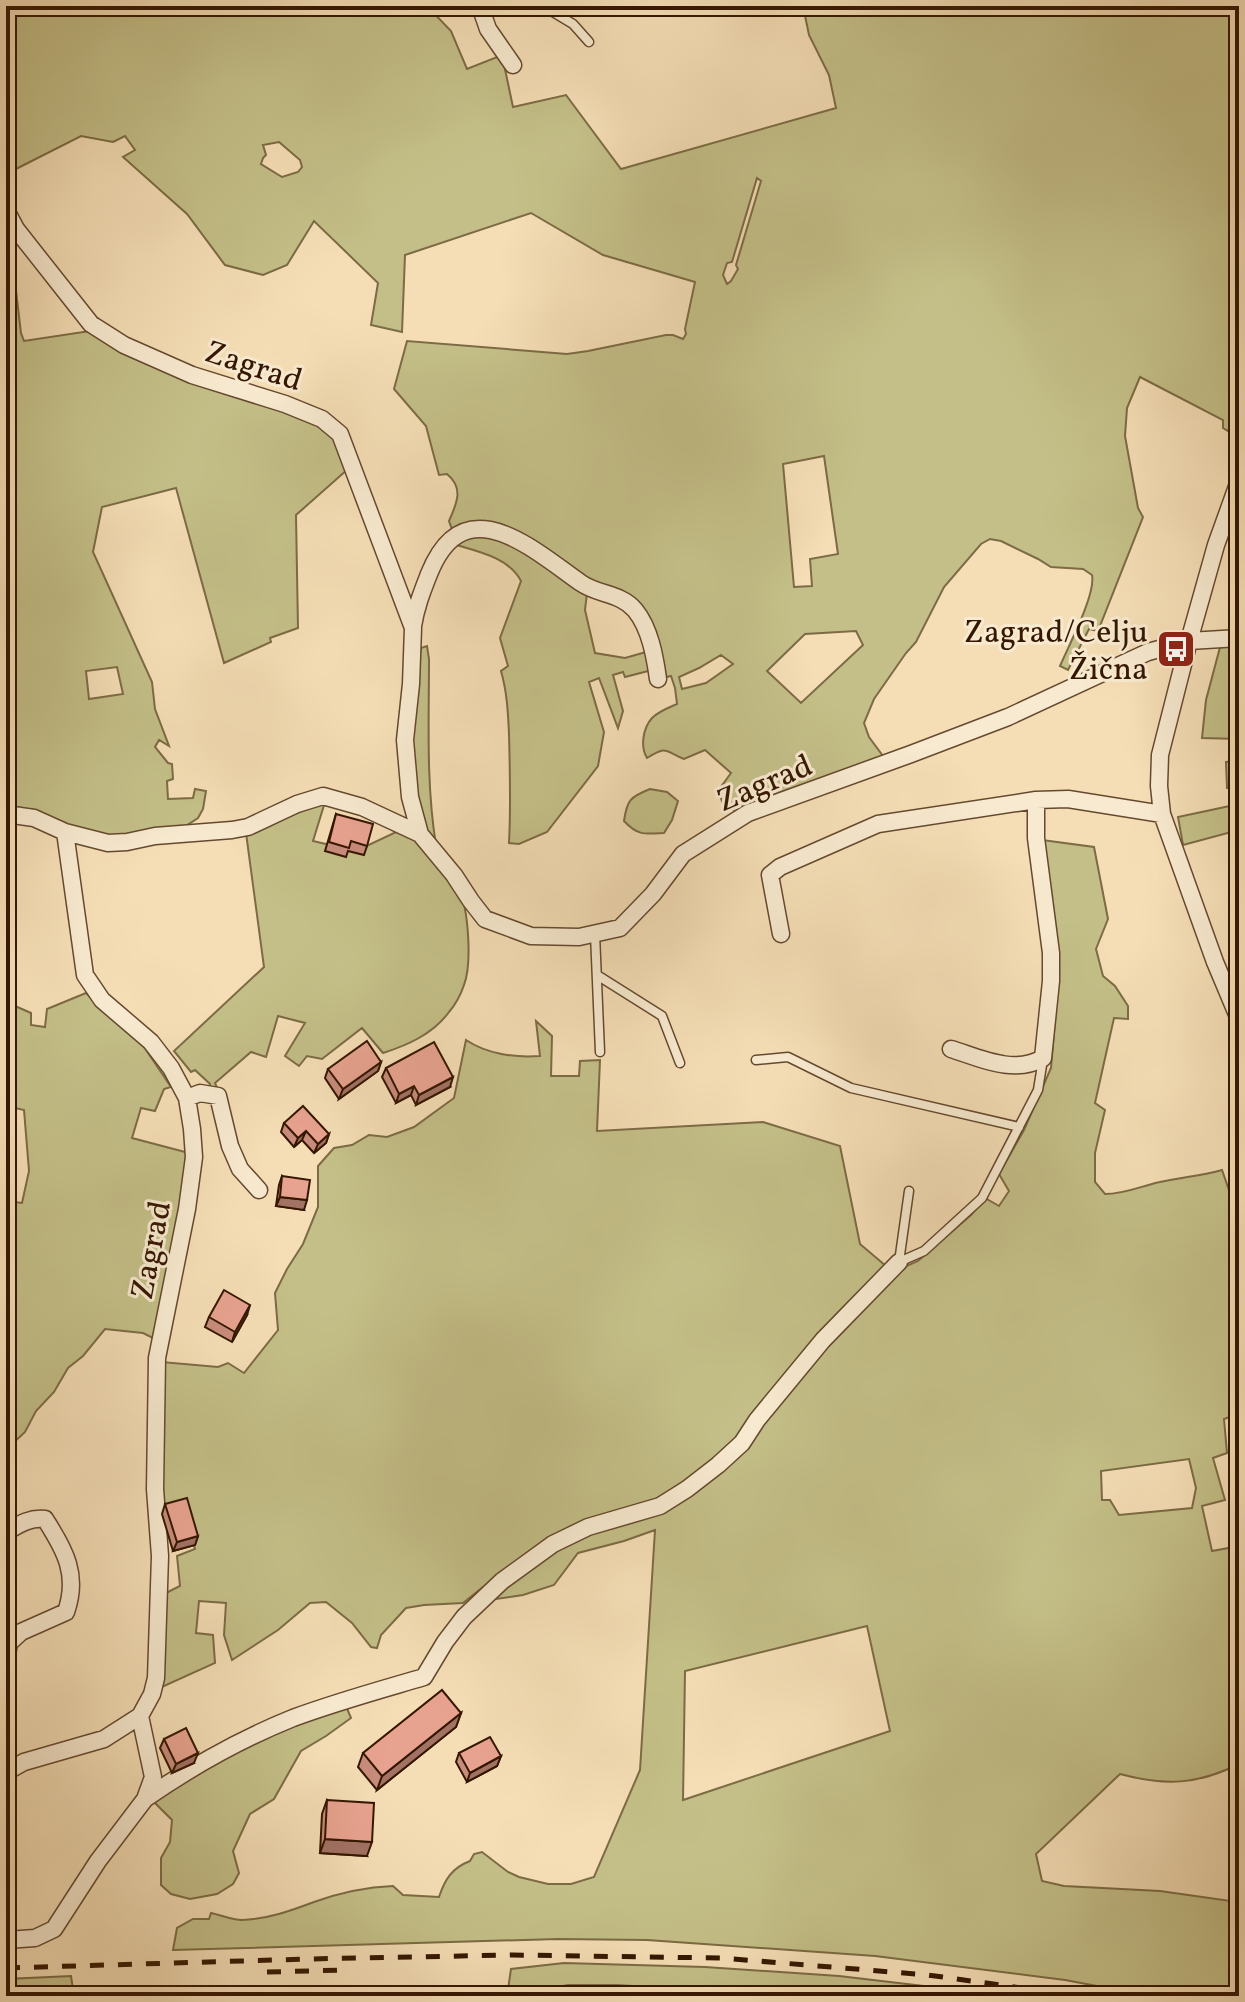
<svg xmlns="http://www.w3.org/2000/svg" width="1245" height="2002" viewBox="0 0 1245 2002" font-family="Vollkorn,serif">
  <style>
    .green { fill: #c4bf88; stroke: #7c6b44; stroke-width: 2; fill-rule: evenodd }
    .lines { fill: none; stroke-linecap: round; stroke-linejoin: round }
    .service-casing { stroke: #65492e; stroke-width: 11 }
    .minor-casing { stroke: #65492e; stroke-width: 19 }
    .service { stroke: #f8ead0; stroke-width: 8 }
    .minor { stroke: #f8ead0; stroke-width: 16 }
    .rail { stroke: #351701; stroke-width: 5; stroke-dasharray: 14 14; stroke-linecap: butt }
    .wall { fill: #c88c7c; stroke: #351701; stroke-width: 2 }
    .shaded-wall { fill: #a27265; stroke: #351701; stroke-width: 2 }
    .building { fill: #e8a390; stroke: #351701; stroke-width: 2 }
    .labels { text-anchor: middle; stroke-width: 6; stroke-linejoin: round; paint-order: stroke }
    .street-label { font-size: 32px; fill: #351701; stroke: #f8ead0 }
    .poi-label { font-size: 32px; fill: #351701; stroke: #f8ead0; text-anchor: end }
  </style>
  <rect width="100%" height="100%" fill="#f5deb6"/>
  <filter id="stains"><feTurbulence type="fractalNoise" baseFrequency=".0025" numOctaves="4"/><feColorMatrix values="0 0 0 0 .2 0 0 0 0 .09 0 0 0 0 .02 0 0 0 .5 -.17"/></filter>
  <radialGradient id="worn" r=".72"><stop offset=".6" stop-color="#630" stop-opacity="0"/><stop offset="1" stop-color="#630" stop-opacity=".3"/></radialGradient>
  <path class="green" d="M6 6H361V10L381 6H427L451 31 467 69 502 55 513 107 566 95 621 169 836 108 829 75 809 35 803 6H1239V427L1232 424 1228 431 1223 428V420L1140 377 1127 408 1125 436 1138 508 1143 517 1098 631 1089 629 1068 670 1060 666C1069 645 1096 594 1092 575L1083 569 1051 567 1038 559 1001 541 990 539 981 544 944 587 916 642 906 653 874 699 864 723 869 737 883 756 740 813 724 806 718 791 731 773 705 750 684 759C664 751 668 745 647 758 640 747 643 728 652 718 659 711 668 708 677 704L675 688 671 676 662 678 649 628 607 590 533 545 453 532 449 521C457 503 464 488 447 474L439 475 426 426 394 389 407 341 567 354 588 351 666 335H673L683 339 686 334 685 329 695 282 603 255 531 213 405 255 402 332 371 325 378 283 314 221 287 265 263 275 225 265 187 214 123 157 135 150 125 136 113 142 81 136 6 174ZM279 142 300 160 302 167 298 172 282 177 261 164 263 158 266 155 263 145ZM757 178 761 181 736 265 738 269 731 281 727 284 723 275 727 263 732 262ZM824 456 838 554 810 559 812 586 794 587 783 464ZM856 631 863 645 801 703 767 671 805 634ZM721 655 733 664 706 683 682 689 679 677 699 668Z
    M6 220 8 223 21 333 24 341 90 331 301 413 334 433 348 469 296 515 298 628 270 638 271 642 224 663 176 488 102 507 93 552 152 682 155 709 169 746 159 740 155 747 168 763 172 764 173 779 167 781 168 799 193 798 195 789 206 791 203 809 198 818 181 829 122 838 101 835 6 808ZM117 667 123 694 89 699 86 671Z
    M495 534 587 593 585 610 595 653 625 658 646 652 652 670 625 677 623 672 613 675 623 711 618 728 599 678 589 682 604 732 598 766 547 832 519 844 509 843C511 806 510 771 509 734 508 712 507 692 501 671L508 666 500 638 521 581C508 556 475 551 450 543L454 540Z
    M1223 636H1239V739L1202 738 1206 700Z
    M427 646 429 659C429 720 426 784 436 845L421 825 413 798 410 714 421 648Z
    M1239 761V799L1238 788H1227L1226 762Z
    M650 789 667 792 678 801 672 820 664 833C645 834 638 836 624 821 627 800 630 797 650 789Z
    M325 802 313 841 356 851 396 832C404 835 412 838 419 842 427 846 453 879 458 888 469 908 472 964 464 985 461 994 455 1005 449 1012 433 1034 408 1045 383 1053L362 1028 322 1059 307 1056 299 1066 285 1056 305 1023 278 1016 266 1057 251 1052 215 1083 218 1090 210 1089V1084L195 1070 191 1072 174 1051 264 967 246 833Z
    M1239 804V830L1183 845 1178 817Z
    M1042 840 1094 847 1108 919 1096 949 1103 976 1115 986 1128 1006V1019L1114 1018 1095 1103 1105 1110 1095 1153V1182L1105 1194C1125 1194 1141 1186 1160 1182 1181 1177 1201 1176 1222 1170L1239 1219V1354L1235 1355 1239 1372V1414L1224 1419 1227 1453 1213 1458 1225 1500 1202 1506 1212 1551 1239 1546V1764C1197 1785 1165 1786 1120 1774L1036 1854 1042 1881 1064 1886 1160 1891 1238 1902 1239 1996H1150L1065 1980 875 1956 647 1940 558 1939 173 1950 177 1928 193 1919H209L211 1913C221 1915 232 1920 242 1920 268 1919 290 1911 314 1902 339 1893 367 1887 393 1886L403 1895 439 1897C445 1879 452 1868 470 1861L474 1854 482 1852 508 1872 519 1877 548 1884H571L594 1877 640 1770 655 1530 624 1541 578 1553 554 1585 523 1595 496 1599 483 1587 463 1603 424 1605 406 1608 381 1635 377 1648 371 1647 352 1623 326 1602 310 1603 278 1630 232 1660 224 1635 226 1603 199 1601 196 1633 213 1635 215 1663 162 1687 166 1593 180 1586 177 1556 195 1549 182 1504 161 1509 162 1362 218 1367 228 1363 244 1373 278 1330 275 1293 287 1269 303 1244 318 1207V1166L334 1148 352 1145 369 1135 387 1137 414 1127 454 1098 466 1040C487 1054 515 1058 540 1056L536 1021 552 1036 551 1076H579L580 1061 600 1060 597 1131 763 1122 840 1146 860 1244 893 1272 918 1261 972 1214 985 1198 999 1206 1009 1191 999 1174 1024 1130 1051 1068 1056 1008ZM1189 1459 1196 1488 1192 1508 1119 1515 1110 1500H1102L1101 1471ZM867 1626 890 1731 683 1800 685 1671Z
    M86 993 113 1019 140 1041 171 1087 164 1089 155 1111 141 1108 132 1138 189 1153 184 1206 153 1338 143 1333 105 1329 83 1356 68 1368 54 1392 36 1411 25 1432 10 1446 6 1447V1201L22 1203 29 1171 24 1110 6 1106V1002L31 1013V1025L45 1027 47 1009Z
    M346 1706 351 1718 326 1736 301 1751 274 1799 250 1814 233 1851 239 1873 233 1884 217 1894 190 1899 171 1894 161 1885V1858L170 1842 172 1820 152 1800 188 1773 290 1723Z
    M564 1963 705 1967 839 1976 1009 1996H834L808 1993 728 1992 617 1985H568L536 1991 526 1996H507L511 1969Z
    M71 1976 74 1996H6V1979Z"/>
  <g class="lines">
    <defs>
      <path id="service" d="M543 6 573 24 589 42
        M595 934 600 1052
        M597 975 662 1016 680 1063
        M756 1060 788 1057 851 1088 1019 1127
        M899 1262 924 1251 982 1198 1038 1090 1043 1059
        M899 1262 909 1191"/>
      <path id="minor" d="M480 6 488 29 513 65
        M6 210 16 229 91 324 124 345 192 375 285 404 322 419 340 434 413 628 411 684 405 740 410 797 420 834
        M1239 481 1216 545 1189 641 1160 755 1159 786 1162 814 1215 962 1239 1019
        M413 626C416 607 422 592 429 574 464 486 531 548 581 583 598 595 621 593 635 610 650 628 655 657 658 679
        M6 814 34 818 65 832 108 843 127 842 155 836 232 830 248 827 297 804 323 796 362 807 420 834 454 875 471 901 485 919 531 936 579 937 620 928 653 894 683 854 748 813 911 754 1008 717 1148 652 1189 641 1239 638
        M781 934 770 875 780 867 878 824 1036 800 1068 799 1162 814
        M951 1049C980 1058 1014 1075 1043 1058L1051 981V953L1036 838V800
        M187 1098 200 1093 218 1096 230 1146 240 1169 259 1190
        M6 1532C18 1525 30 1517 45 1519 65 1550 79 1575 66 1612L21 1632 9 1643 6 1661
        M6 1772 24 1762 104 1739 140 1716
        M145 1799C191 1767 241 1739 293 1718 336 1702 380 1690 424 1677L445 1642 464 1617 502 1581 553 1544 588 1527 660 1506 687 1489 718 1465 742 1443 757 1420 823 1340 899 1262
        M6 1940 35 1938 54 1929 98 1861 145 1799 153 1777 140 1716 152 1694 156 1678 160 1556 155 1489 157 1358 187 1209 194 1157 192 1129 187 1098 171 1068 151 1042 102 1000 85 975 65 832"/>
    </defs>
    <use href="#service" class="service-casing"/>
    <use href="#minor" class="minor-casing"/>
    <use href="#service" class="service"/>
    <use href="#minor" class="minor"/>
    <path class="rail" d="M6 1968 308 1959 512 1955 721 1958 928 1975 1080 1996
      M267 1972 343 1970"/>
  </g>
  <path class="wall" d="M336 814 367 846 364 855 348 851 346 857 325 851Z
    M381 1062 378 1071 339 1099 325 1078 328 1069Z
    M386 1068 450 1087 416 1105 411 1095 396 1103 382 1077Z
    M284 1123 329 1134 326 1143 314 1153 302 1140 294 1147 281 1132Z
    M282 1176 304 1210 276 1206 279 1185Z
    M247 1315 232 1342 205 1327 209 1317Z
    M165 1504 198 1536 195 1545 173 1551 162 1514Z
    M461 1713 456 1727 377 1790 358 1767 363 1753Z
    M164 1739 194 1763 172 1773 160 1748Z
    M459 1753 501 1756 497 1766 467 1782 456 1762Z
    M327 1800 367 1856 320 1853 322 1814Z"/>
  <path class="shaded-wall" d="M381 1062 378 1071 339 1099 343 1089Z
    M453 1077 450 1087 416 1105 419 1095Z
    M414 1086 411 1095 396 1103 399 1094Z
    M306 1131 302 1140 294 1147 298 1138Z
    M329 1134 326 1143 314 1153 318 1144Z
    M280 1197 307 1200 304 1210 276 1206Z
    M250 1305 247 1315 232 1342 235 1332Z
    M198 1536 195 1545 173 1551 177 1542Z
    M461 1713 456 1727 377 1790 382 1776Z
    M198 1753 194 1763 172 1773 176 1764Z
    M501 1756 497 1766 467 1782 470 1773Z
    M325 1839 372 1842 367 1856 320 1853Z"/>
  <path class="building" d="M336 814 373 824 367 846 351 841 349 848 329 842Z
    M367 1041 381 1062 343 1089 328 1069Z
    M434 1042 453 1077 419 1095 414 1086 399 1094 386 1068Z
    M303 1106 329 1134 318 1144 306 1131 298 1138 284 1123Z
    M282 1176 310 1180 307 1200 280 1197Z
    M224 1290 250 1305 235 1332 209 1317Z
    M187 1498 198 1536 177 1542 165 1504Z
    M442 1690 461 1713 382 1776 363 1753Z
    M186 1728 198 1753 176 1764 164 1739Z
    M490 1737 501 1756 470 1773 459 1753Z
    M327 1800 374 1803 372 1842 325 1839Z"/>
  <defs>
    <symbol id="bus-square" viewBox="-11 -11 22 22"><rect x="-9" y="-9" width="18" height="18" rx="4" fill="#8f2418" stroke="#f8ead0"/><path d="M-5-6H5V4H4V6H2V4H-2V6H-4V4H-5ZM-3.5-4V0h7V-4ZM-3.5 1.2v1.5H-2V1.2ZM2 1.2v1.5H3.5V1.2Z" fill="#fff"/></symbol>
  </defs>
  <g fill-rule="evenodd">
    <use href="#bus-square" x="1154" y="627" width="44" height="44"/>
  </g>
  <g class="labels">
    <g class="street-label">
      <text transform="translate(254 365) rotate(18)" y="11">Zagrad</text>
      <text transform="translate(764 782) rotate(-23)" y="11">Zagrad</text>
      <text transform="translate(150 1250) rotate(-79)" y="11">Zagrad</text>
    </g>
    <g class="poi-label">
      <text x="1148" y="642">Zagrad/Celju<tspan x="1148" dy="37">Žična</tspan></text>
    </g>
  </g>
  <rect width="1245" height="2002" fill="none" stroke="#f5deb6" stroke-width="32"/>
  <rect x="8" y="8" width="1229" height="1986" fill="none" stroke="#351701" stroke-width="4"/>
  <rect x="16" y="16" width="1213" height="1970" fill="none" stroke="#351701" stroke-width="2"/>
  <rect width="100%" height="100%" filter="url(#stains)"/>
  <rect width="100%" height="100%" fill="url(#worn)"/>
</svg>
